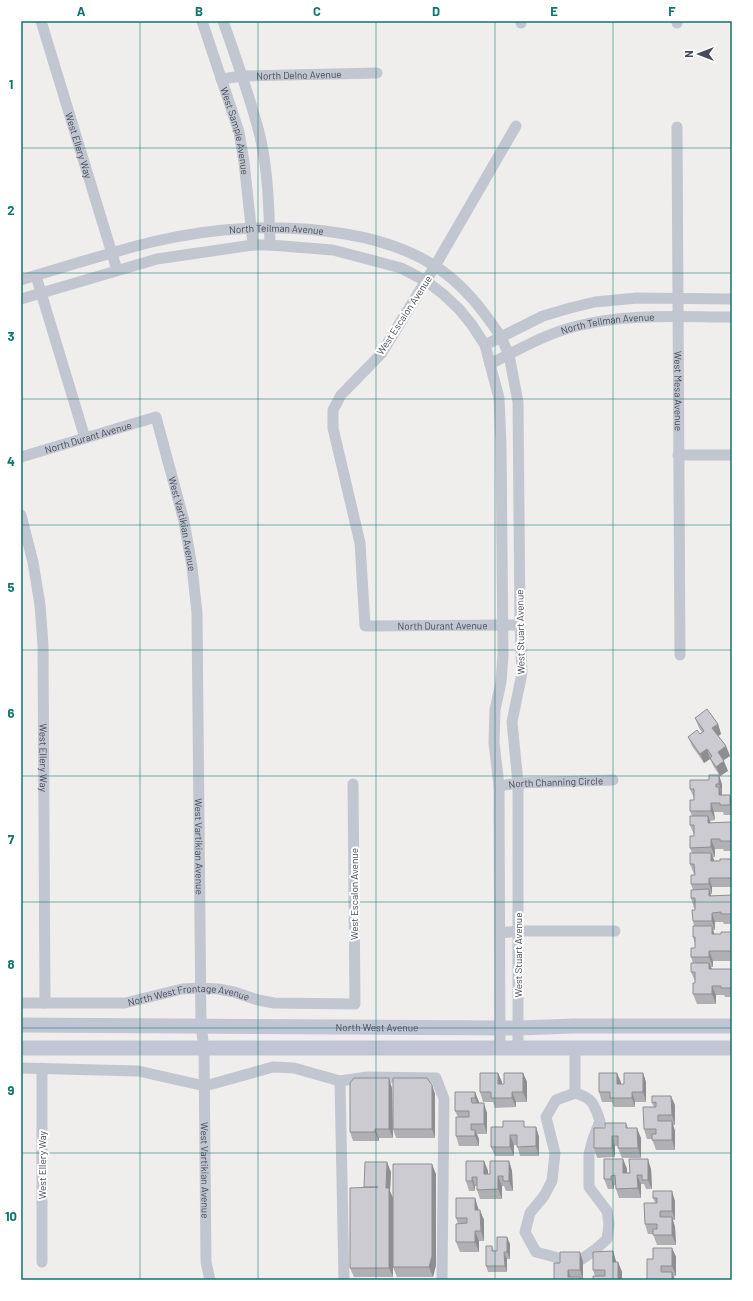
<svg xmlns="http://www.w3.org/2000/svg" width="753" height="1301" viewBox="0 0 753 1301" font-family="Barlow,sans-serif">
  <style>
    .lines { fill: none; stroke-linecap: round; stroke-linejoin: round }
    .minor { stroke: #c2c6d1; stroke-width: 11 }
    .secondary { stroke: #c2c6d4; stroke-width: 15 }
    .wall { fill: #afafb4 }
    .shaded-wall { fill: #8e8e92 }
    .building { fill: #cbcbd1; stroke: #8e8e92 }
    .grid { fill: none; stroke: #0f766e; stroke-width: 1; stroke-opacity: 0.55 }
    .labels { text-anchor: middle; stroke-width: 4; stroke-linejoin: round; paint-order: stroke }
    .street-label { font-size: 10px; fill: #474c58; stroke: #fff }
    .neatline { fill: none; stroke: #0f766e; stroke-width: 1.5 }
    .grid-label { font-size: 13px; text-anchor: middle; font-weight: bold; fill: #0f766e }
  </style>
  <rect width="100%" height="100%" fill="#f0eeed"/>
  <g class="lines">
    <g class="minor">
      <path id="s1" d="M41 21 117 270"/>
      <path id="s2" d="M202 21 239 132 244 162 253 245"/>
      <path d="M223 21C236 58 249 94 259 132 268 168 269 207 270 245"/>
      <path d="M521 21V23"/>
      <path d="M677 21V23"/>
      <path id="s3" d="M221 79 243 76 377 73"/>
      <path id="s4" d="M516 126 435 266 381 354 341 395 333 410V428L360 543 365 626 520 625"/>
      <path id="s5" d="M677 127 680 655"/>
      <path d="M36 276 85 438"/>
      <path id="s6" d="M21 280C64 267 108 253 152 242 214 227 282 223 345 234 376 239 408 249 435 266 463 284 483 310 501 337L543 316 570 308 595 302 637 298 732 299"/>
      <path d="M21 299 157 259 253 245H270L333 250 401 268 426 281 443 294 459 309 472 325 485 345 499 398 501 444 503 655 501 682 495 710 494 743 499 786 500 1048"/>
      <path d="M485 345 501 337 509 355 518 402 520 625 522 673 512 722 518 783V1048"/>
      <path id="s7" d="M490 364C518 350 547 333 577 326 627 313 680 317 732 317"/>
      <path d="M678 455H732"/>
      <path id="s8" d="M21 457 156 417 184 521 192 567 197 613 201 1026 204 1048 206 1262 210 1280"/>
      <path id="s9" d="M21 515 33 562 40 605 43 645 45 1003"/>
      <path id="s10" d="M499 786 518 783 613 780"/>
      <path d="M500 933 518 931H615"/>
      <path id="s11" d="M21 1003H125L182 989 200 988 218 989 234 992 258 1000 274 1003 355 1004 353 784"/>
      <path d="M575 1048V1093"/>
      <path d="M21 1068 138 1071 205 1086 273 1067 294 1068 340 1081 367 1077 436 1078 444 1099 442 1280"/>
      <path d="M340 1081 344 1280"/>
      <path d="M575 1093C593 1098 594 1104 600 1121L593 1139 589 1154V1187L607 1211 609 1224 607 1239 596 1249 582 1259H562L536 1252 525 1232 530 1213 544 1196 552 1181 555 1153 546 1117 556 1100Z"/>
      <path d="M42 1262V1068"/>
    </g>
    <g class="secondary">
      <path id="s12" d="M21 1025 518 1028 574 1026H732"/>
      <path d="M21 1048H732"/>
    </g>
  </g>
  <path class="wall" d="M695 718 718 724 721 734 718 736 726 746 730 756 723 760 728 771 720 776 714 767 710 759 704 763 692 746 688 737 700 734 702 732 699 728Z
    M690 780 722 784V794H721L722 795 732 800V815H724L723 812H714L715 820 710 821V823L732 825V851H724L723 849H715V857H713L714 861 732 860V887H712V894H710L711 896H732V924H724L723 922H715V930H713L714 934H721L732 932V961H713V967H711L712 969H732V997H725L724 995H716V1004H697L693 994 695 981 691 972 693 963 691 957 695 948V944L693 937 694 926 693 921 695 908H694L691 898 693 890 691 884 695 875V874H694L690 864 692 853 690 848 694 835 690 825 692 816 690 811 694 798 690 789Z
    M498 1073 502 1082V1084H504L523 1073 527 1082V1102H516V1107L495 1108 493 1102H483L480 1092Z
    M643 1073 646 1082V1102H635V1107H614L612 1102H602L599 1092 621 1082V1084H624Z
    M432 1085 435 1094V1138H396L393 1129Z
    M392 1088 393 1138H379V1141H353L350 1132Z
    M475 1092 479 1103 487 1113V1134H477L479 1139V1146H459L456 1136 458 1117 455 1111Z
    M652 1096 675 1105V1125H673L675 1131V1150H656L652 1139H647L644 1129 654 1107 652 1103Z
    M626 1123 628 1128 641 1138V1158H622L618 1148V1146H615V1157L597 1158 594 1148 605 1128Z
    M491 1127H536L539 1137V1156H520L517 1145H514V1156H495L491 1147Z
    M623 1159 627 1169V1173L651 1169 652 1189H646L644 1184H641V1198H619L616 1189V1185H614V1189H608L604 1179Z
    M484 1161 488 1171V1174H490L509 1161 512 1171 513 1191H506L504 1186H502V1199H480L477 1190V1186H475V1191H469L466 1181Z
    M391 1172 390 1191 393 1198V1277H354L350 1268 364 1188V1187Z
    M436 1174V1265L433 1277H397L393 1267Z
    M653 1191 675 1201V1220H673L675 1227 676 1245H657L653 1234H648L645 1224 655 1203 653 1198Z
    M475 1198 478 1208 484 1220V1241H479V1252H460L456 1242 458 1224 456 1218Z
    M510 1244V1259H507V1272H488L486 1266 492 1246 494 1251H497Z
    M672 1248 676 1257V1276L647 1280 653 1259Z
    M613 1251 616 1262H618L622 1272V1280L595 1276 593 1270Z
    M580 1252 583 1262V1280H554L560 1263Z"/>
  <path class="shaded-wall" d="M718 724 721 734 716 738 712 728Z
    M726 746 730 756 721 762 718 752Z
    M707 749 710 759 704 763 700 754Z
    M724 761 728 771 720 776 716 767Z
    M719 775 722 784V794L719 784Z
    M716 784 719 792V787L723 797V804L716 787Z
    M730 795 732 800V810L730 805Z
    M711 803 714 812 715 820 711 811Z
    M708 816 712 826 708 823Z
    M731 822 732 825V843L731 841Z
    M711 839 715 849V857L711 847Z
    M711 853 715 862 711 861Z
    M709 878 712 887V894L709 884Z
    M709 889 712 899 709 896Z
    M712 913 715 922V930L712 921Z
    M712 926 715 936 712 934Z
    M709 951 713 961V967L709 957Z
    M709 963 713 972 709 969Z
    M712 986 716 995V1004L712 994Z
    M498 1073 502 1082V1094L498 1084Z
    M523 1073 527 1082V1102L523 1092Z
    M617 1073 621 1082V1094L617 1084Z
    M643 1073 646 1082V1102L643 1092Z
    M389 1078 392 1088 393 1138 389 1129Z
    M432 1085 435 1094V1138L432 1129Z
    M475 1092 479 1102V1108L475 1098Z
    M512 1092 516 1102V1107L512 1098Z
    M632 1092 635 1102V1107L632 1098Z
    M671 1096 675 1105V1125L672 1115Z
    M484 1103 487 1113V1134L484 1124Z
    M672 1121 675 1131V1150L672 1140Z
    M536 1127 539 1137V1156L536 1146Z
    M637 1128 641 1138V1158L638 1148Z
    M375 1129 379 1138V1141L375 1132Z
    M475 1130 479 1139V1146L475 1136Z
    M510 1135 514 1145V1156L510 1147Z
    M612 1136 615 1146V1157L612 1148Z
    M623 1159 627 1169V1183L623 1173Z
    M648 1159 651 1169 652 1189 648 1180Z
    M484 1161 488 1171V1184L484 1174Z
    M509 1161 512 1171 513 1191 509 1181Z
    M387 1162 391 1172 390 1191 393 1198V1277L389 1268 386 1188Z
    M432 1164 436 1174V1265L433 1277 429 1267Z
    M637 1175 641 1184V1198L638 1188Z
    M498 1176 502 1186V1199L498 1189Z
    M611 1176 614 1185V1189L611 1179Z
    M472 1177 475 1186V1191L472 1181Z
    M672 1191 675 1201V1220L672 1211Z
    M475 1198 478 1208 479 1220 475 1210Z
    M480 1210 484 1220V1241L481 1231Z
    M672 1217 675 1227 676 1245 672 1235Z
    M475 1231 479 1241V1252L475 1242Z
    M507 1237 510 1244V1259L507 1252Z
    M672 1248 676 1257V1276L672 1266Z
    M613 1251 616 1261V1272L613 1262Z
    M504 1252 507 1259V1272L505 1266Z
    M580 1252 583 1262V1280L580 1270Z
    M618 1262 622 1272V1280H618Z
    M568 1270 572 1280 568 1277Z
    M672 1272 675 1280H672Z"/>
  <path class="building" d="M707 709 718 724 712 728 726 746 718 752 724 761 716 767 710 758 712 756 707 749 700 754 688 737 697 730 700 734 704 731 695 718Z
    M709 775H719V784H716V787H719V795H730V805H720V803H711V811H690V800H694V789H690V780H709Z
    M690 816H708V823L731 822V841H720V839H711V847L690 848V836H694V825H690Z
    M690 853H711V861H720V859H731L732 878H709V884H691V875H695L694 864H690Z
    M709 889V896L732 895V914H721V912L712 913V921H693L692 910H695V898H691V890Z
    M693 926H712V934H721V932H732V951H709V957H691V948H695V937H693Z
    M691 963H709V969H732V988H721V986H712V994H693V983H695V972H691Z
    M480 1073H498V1084H504V1073H523V1092H512V1098H491V1092H480Z
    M599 1073H617V1084H624V1073H643V1092H632V1098H610V1092H599Z
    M354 1078H389V1129H375V1132H350V1083Z
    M393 1078H427L432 1085V1129H393Z
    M455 1092H475V1098H471L472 1103H484V1124H471V1130H475V1136H456V1117H469V1111H455Z
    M652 1096H671L672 1115H658V1121H672V1140H652V1134H656V1129H644L643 1107H656V1102L652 1103Z
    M503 1121H524V1127H536V1146L517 1147V1135H510V1147H491V1127H503Z
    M605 1123H626V1128H637L638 1148H618V1136H612V1148H594V1128H605Z
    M604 1159H623V1173H630L629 1159H648V1180H642V1175H637L638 1188 616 1189 615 1175 611 1176V1179H604Z
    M466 1161H484V1174H490V1161H509V1181H503V1176H498V1189L477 1190V1177H472V1181H466Z
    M365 1162H387L386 1188H389V1268H350V1188L378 1187H364Z
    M393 1164H432V1256L429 1267H393Z
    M653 1191H672V1211H660V1217H672V1235H653V1229H657V1224H645L644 1203H657V1198H653Z
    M456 1198H475V1210H480L481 1231H475V1242H456V1224L467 1223V1218H456Z
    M497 1237H507V1252H504L505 1266H486V1246H492V1251H497Z
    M653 1248H672V1266H661V1272H672V1280H647V1259H653Z
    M613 1251V1262H618V1280H593V1276H605V1270H593V1252Z
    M560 1252H580V1270H568V1277H580V1280H554V1263H560Z"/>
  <path class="grid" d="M140 21V1280M258 21V1280M376 21V1280M495 21V1280M613 21V1280M21 148H732M21 273H732M21 399H732M21 525H732M21 650H732M21 776H732M21 902H732M21 1028H732M21 1153H732"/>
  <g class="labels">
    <g class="street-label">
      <text dy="4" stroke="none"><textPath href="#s3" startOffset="78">North Delno Avenue</textPath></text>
      <text dy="4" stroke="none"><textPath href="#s2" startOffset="115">West Sample Avenue</textPath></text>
      <text dy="4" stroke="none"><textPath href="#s1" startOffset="130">West Ellery Way</textPath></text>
      <text dy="4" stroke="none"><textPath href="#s6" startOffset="262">North Teilman Avenue</textPath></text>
      <text transform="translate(404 315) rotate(-57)" y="4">West Escalon Avenue</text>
      <text dy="4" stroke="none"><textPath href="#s7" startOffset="126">North Teilman Avenue</textPath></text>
      <text dy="4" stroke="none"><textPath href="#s5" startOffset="264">West Mesa Avenue</textPath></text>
      <text dy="4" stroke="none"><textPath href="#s8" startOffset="70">North Durant Avenue</textPath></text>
      <text dy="4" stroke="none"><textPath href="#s8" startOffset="251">West Vartikian Avenue</textPath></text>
      <text dy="4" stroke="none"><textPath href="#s4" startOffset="636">North Durant Avenue</textPath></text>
      <text transform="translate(520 632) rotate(-91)" y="4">West Stuart Avenue</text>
      <text dy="4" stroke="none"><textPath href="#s9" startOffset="245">West Ellery Way</textPath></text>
      <text dy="4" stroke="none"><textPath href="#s10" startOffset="57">North Channing Circle</textPath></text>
      <text dy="4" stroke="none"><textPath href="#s8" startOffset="575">West Vartikian Avenue</textPath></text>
      <text transform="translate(354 894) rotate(-90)" y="4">West Escalon Avenue</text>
      <text transform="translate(518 955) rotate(-90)" y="4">West Stuart Avenue</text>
      <text dy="4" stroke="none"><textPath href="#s11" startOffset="169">North West Frontage Avenue</textPath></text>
      <text dy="4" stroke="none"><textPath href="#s12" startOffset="356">North West Avenue</textPath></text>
      <text transform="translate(42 1165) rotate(-90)" y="4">West Ellery Way</text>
      <text dy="4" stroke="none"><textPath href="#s8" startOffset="899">West Vartikian Avenue</textPath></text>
    </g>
  </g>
  <rect width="753" height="1301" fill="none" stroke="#ffffff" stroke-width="44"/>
  <g transform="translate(699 54) rotate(270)" stroke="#ffffff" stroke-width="3" paint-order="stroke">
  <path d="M0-3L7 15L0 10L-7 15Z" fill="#474c58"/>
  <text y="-6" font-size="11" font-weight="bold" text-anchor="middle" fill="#474c58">N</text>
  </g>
  <rect x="22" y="22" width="709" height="1257" class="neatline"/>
  <g class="grid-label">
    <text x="81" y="16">A</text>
    <text x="199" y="16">B</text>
    <text x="317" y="16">C</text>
    <text x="436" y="16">D</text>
    <text x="554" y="16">E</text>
    <text x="672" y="16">F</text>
    <text x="11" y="89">1</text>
    <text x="11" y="215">2</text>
    <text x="11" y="341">3</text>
    <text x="11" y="466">4</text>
    <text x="11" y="592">5</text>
    <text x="11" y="718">6</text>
    <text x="11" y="844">7</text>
    <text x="11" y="969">8</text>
    <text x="11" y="1095">9</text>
    <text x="11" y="1221">10</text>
  </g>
</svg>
